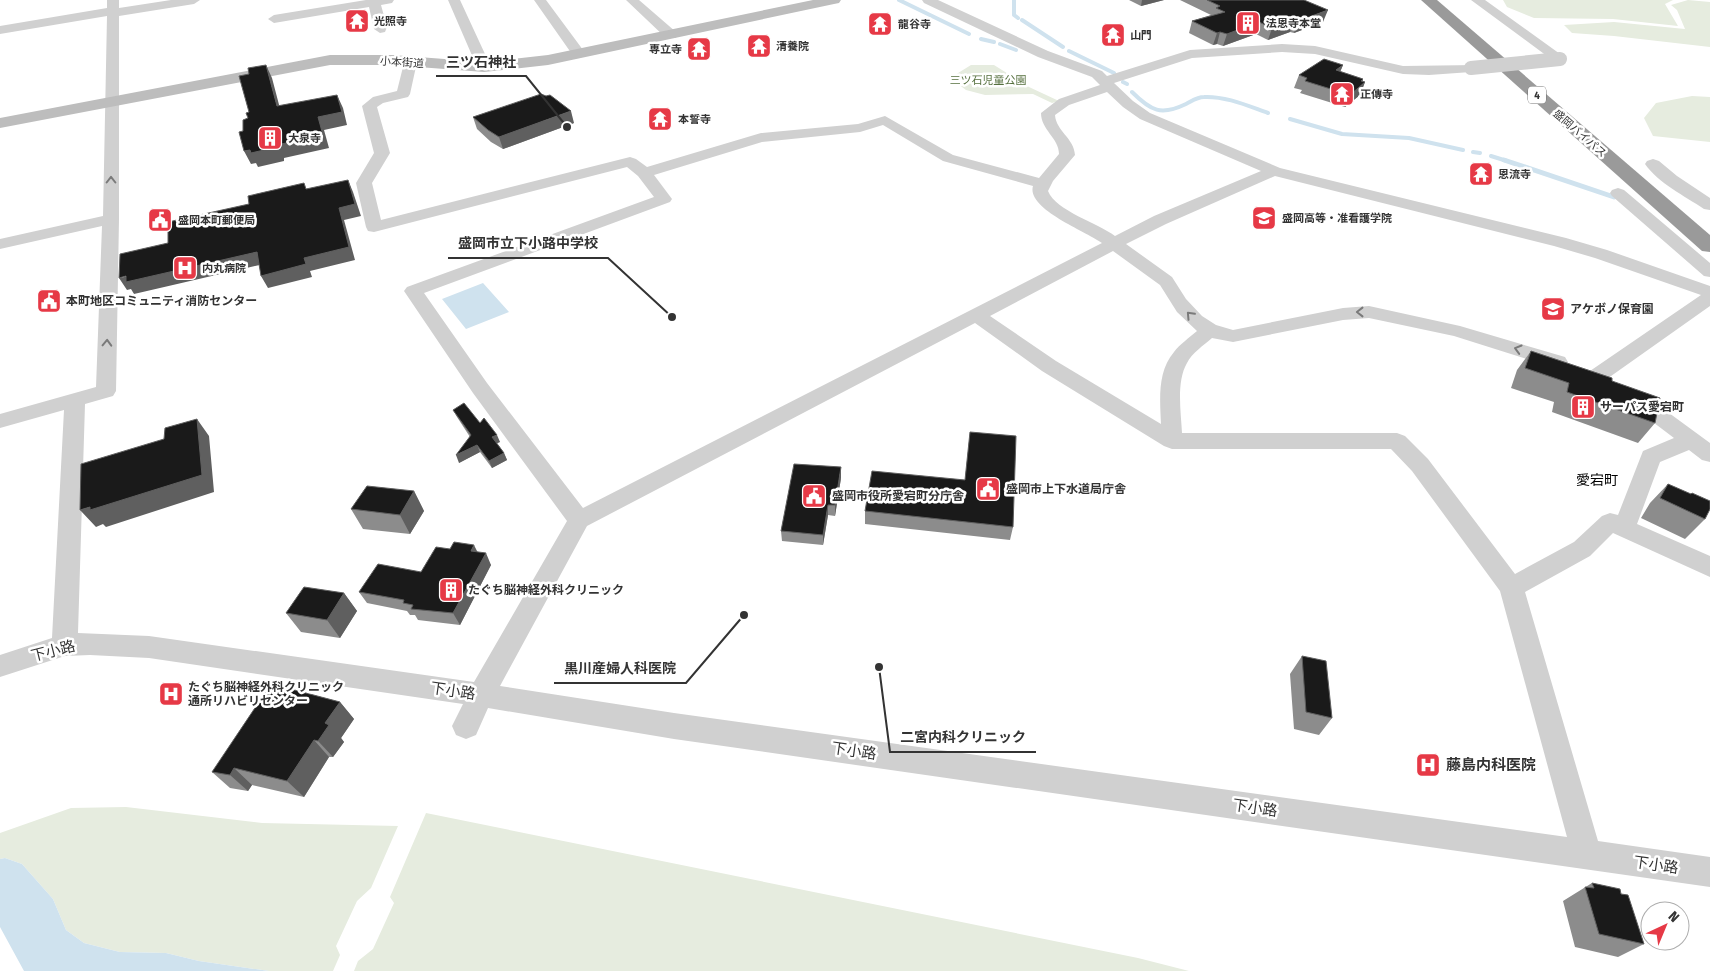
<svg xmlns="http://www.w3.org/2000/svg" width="1710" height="971" viewBox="0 0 1710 971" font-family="'Fira Sans Condensed','Noto Sans JP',sans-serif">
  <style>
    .green { fill: #e6ecdf }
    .water { fill: #cfe2ee }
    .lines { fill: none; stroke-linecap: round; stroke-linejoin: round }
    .stream-far1 { stroke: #cfe2ee; stroke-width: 4 }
    .stream { stroke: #cfe2ee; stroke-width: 5 }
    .street { fill: #d0d0d0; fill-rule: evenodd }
    .secondary { fill: #bdbdbd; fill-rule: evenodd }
    .highway { fill: #9a9a9a; fill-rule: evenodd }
    .street-bridge { stroke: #d0d0d0; stroke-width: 14 }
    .wall { fill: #8c8c8c }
    .shaded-wall { fill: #5f5f5f }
    .building { fill: #1a1a1a; stroke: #5f5f5f }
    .oneway { stroke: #7a7a7a }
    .labels { text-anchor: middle; stroke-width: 5; stroke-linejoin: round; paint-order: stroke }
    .far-poi-label { font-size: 11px; font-weight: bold; fill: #333; stroke: #fff; text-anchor: start }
    .far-street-label { font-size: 11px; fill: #333; stroke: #fff }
    .far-park-label { font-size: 11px; fill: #56703f; stroke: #fff }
    .shield { fill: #fff; stroke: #707070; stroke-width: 1 }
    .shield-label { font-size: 11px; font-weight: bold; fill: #333 }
    .poi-label { font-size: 12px; font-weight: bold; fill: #333; stroke: #fff; text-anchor: start }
    .neighbourhood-label { font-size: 14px; fill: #000; stroke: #fff }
    .near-street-label { font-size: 15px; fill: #333; stroke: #fff }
    .near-poi-label { font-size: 15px; font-weight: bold; fill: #333; stroke: #fff; text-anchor: start }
    .leader { fill: none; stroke: #333; stroke-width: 2 }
    .callout-dot { fill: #333; stroke: #fff; stroke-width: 2 }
    .callout-label { font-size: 14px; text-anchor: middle; font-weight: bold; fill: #333; stroke: #fff; stroke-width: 5; stroke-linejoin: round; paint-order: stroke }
  </style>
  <rect width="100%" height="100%" fill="#fff"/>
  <path class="green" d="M1503 0H1673L1665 4 1678 26 1613 19 1534 18 1507 7Z
    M1688 0 1710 2V47L1614 36 1572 33 1564 25 1614 22 1685 29 1677 10 1671 5Z
    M971 65H994L1029 87 1059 101 1052 103 1033 94 985 95 966 90 950 78Z
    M1692 96 1710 97V142L1653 136 1644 118 1656 103Z
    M126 807 262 823 398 826 371 888 357 901 336 946 340 955 333 971H269L199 961 166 953 120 952 84 943 66 930 53 899 22 864 5 858 0 859V833L71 808Z
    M426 813 1138 958 1189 971H354L358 961 373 949 394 903 390 897Z"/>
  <path class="water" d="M483 283 509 312 466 329 442 299Z
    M5 858 22 864 53 899 66 930 84 943 120 952 166 953 199 961 269 971H24L0 927V859Z"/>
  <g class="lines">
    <path class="stream-far1" d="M899 0 969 34
      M1014 0V15L1018 18
      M1022 20 1063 47
      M981 39 994 42
      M1000 44 1016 50
      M1069 51 1114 73
      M1123 82 1127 84
      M1132 92C1151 111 1161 116 1186 104 1192 101 1197 97 1204 97 1226 96 1248 106 1268 113
      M1290 119 1342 134 1409 138 1463 150
      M1473 152 1480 153
      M1491 156 1507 161"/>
    <path class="stream" d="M1504 160 1614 197"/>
    <path class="street" d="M107 0H119V8L171 0H200L194 4 119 16V219L116 391 113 396 85 404 78 633 149 636 474 682 567 521 473 393 404 291 407 287 654 197 638 176 627 167 374 232 368 231 366 227 356 183 374 153 362 106 373 97 397 91 405 59 410 58 417 62 410 94 408 97 383 103 377 107 390 153 372 183 381 220 630 157 636 159 647 167 761 133 858 124 885 116 953 155 1039 178 1059 154C1059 138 1041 130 1041 113L1059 99 1100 85 1092 77 1038 57 924 3 922 0H938L1048 51 1102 71 1107 76 1190 50 1282 44 1315 46 1403 66 1476 65 1478 68 1476 71 1471 72 1429 75 1403 74 1315 54 1282 52 1192 58 1114 83 1133 101 1150 113 1280 168 1566 238 1607 250 1710 286V306L1604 381 1597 383 1590 381 1587 376 1590 371 1701 295 1595 258 1554 246 1275 176 1166 224 1126 244 1172 277 1186 299 1202 316 1216 325 1233 330 1343 308 1369 306 1460 326 1565 357 1568 362 1565 367 1558 369 1454 336 1369 318 1343 320 1233 342 1212 338C1204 345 1192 353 1187 363 1176 382 1181 412 1182 433H1397L1405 436 1428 459 1515 574 1574 542 1602 516 1610 513 1618 515 1643 451 1674 438 1625 401 1622 396 1625 391 1632 389 1639 391 1710 443V462L1702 460 1689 450 1660 462 1637 524 1710 556V577L1613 533 1590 556 1525 592 1598 841 1710 857V887L674 739 488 708 476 735 466 739 456 735 452 726 463 704 149 658 90 655 65 656 0 677V655L52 638 64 410 0 428V414L96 387 102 226 0 249V239L103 216 107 16 0 34V26L107 8ZM1107 92 1123 107 1140 119 1261 171 1154 216 1115 236C1098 223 1056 211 1048 191L1053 181 1075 155C1074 138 1056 131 1055 115L1069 105ZM883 125 943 161 1033 186C1026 209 1088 232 1102 243L583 508 487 383 424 293 670 202 672 199 654 175 762 142 860 132ZM1113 251 1160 285 1177 312 1197 331C1189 338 1180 344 1174 352 1157 372 1160 400 1161 424L1056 361 990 316ZM975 323 1042 371 1164 446 1172 449H1391L1412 471 1500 591 1567 837 674 713 500 686 587 526Z
      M366 0H394L392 3 381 5 387 27 385 32 380 33 374 29 369 7 274 23 268 19 274 15Z
      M448 0H460L491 67 489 70H479L477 67Z
      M534 0H546L586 54 584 57H574Z
      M626 0H639L676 32 677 35 676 38H666Z
      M1471 0H1485L1567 59 1560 63 1555 62Z
      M1653 159 1659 161 1677 176 1710 198V210L1704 209C1685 196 1658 183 1645 164L1647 161Z
      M1618 188 1624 190 1710 263V277L1704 276 1612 196 1610 193 1612 190Z"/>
    <path class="secondary" d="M813 0H841L839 3 834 4 548 65 484 72 392 65H330L0 128V118L330 55H392L484 62 548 55Z"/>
    <path class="highway" d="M1421 0H1437L1710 235V252L1702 251Z"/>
    <path class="street-bridge" d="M1471 68 1560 59"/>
  </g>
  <path class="wall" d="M1129 0H1164L1141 6Z
    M1180 0H1304L1323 22 1294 33 1290 32 1268 40 1256 34 1223 46 1217 44 1213 45 1189 33 1192 21 1211 15Z
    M1343 65 1340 72 1363 79V81L1365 82 1360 95 1345 107 1300 93 1302 90 1294 88 1299 75Z
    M473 117 574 123 503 149 491 142 477 129Z
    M1531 351 1612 381 1655 423 1638 443 1552 412 1554 402 1511 388 1517 370Z
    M453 410 480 423 500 442 497 443 504 453 507 460 492 468 480 452 459 463 470 437 457 417Z
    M970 432 1013 527 1010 540 865 524V511L965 480Z
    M841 478 835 516 828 515 823 545 782 541 781 531Z
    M1668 484 1690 494 1692 493 1705 519 1685 539 1641 518 1650 503Z
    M414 491 424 511 410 534 363 529 351 509Z
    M478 552 491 565 460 625 418 620 415 615H410L407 611 367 603 359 592 421 572Z
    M344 593 357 611 340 638 301 632 286 613Z
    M1302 656 1332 718 1319 735 1294 729 1290 674Z
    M291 689 340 702 354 719 341 738 344 742 333 757H329L304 797 252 785 248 791 230 788 212 772Z
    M1592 883 1621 894 1644 944 1618 957 1575 947 1563 901Z"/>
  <path class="shaded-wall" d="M1142 0H1164L1141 6Z
    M1328 10 1323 22 1294 33 1298 21Z
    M1294 20 1290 32 1268 40 1272 28Z
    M1259 22 1256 34 1223 46 1227 34Z
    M1220 32 1217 44 1213 45 1217 33Z
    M266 65 272 78 283 120 277 106Z
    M1343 65 1338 77 1336 70Z
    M1363 79 1361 86 1365 82 1360 95 1345 107 1350 95Z
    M337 95 343 108 347 125 324 130 329 148 284 158V161L258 167 256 163 251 164 244 151 277 145 318 117Z
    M571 111 574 123 503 149 499 137Z
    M348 180 353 192 361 216 344 220 355 260 310 271 312 277 268 288 261 276 304 258 339 208Z
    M257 252 264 264 134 294 131 289 127 290 119 278Z
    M197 419 209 436 214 492 106 527 103 524 96 527 80 510 90 507Z
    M497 435 500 442 495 444 492 437Z
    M477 445 480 452 459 463 456 455Z
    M504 453 507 460 492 468 489 461Z
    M841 467V478L835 516V505Z
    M414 491 424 511 410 534 400 515Z
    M828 505V515L823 545V535Z
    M474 545 480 557 471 551Z
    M486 553 491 565 460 625 453 613Z
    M344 593 357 611 340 638 327 620Z
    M340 702 354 719 341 738 344 742 333 757 318 741 325 723Z
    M314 740 329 757 304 797 287 781Z
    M234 768 252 785 248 791 230 775Z"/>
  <path class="building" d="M1207 0H1304L1328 10 1298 21 1294 20 1272 28 1259 22 1227 34 1220 32 1217 33 1192 21 1225 12 1216 8 1220 6Z
    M1324 59 1343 65 1336 70 1363 79 1361 81 1365 82 1350 95 1305 81 1307 78 1299 75Z
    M266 65 277 106 337 95 342 112 318 117 323 135 277 145V147L251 153 250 150 244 151 239 132 243 131V120L248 118 246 113 249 112 239 76 249 74 248 68Z
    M541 94 546 96 550 95 571 111 499 137 488 130 473 117Z
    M348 180 355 204 339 208 349 247 304 258 306 264 261 276 257 252 126 282V276L119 278 120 254 168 243V222L249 204 248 196 304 183 306 189Z
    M1531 351 1612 378V381L1660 398 1655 423 1567 392 1569 383 1525 368Z
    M464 403 480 423 484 418 497 435 492 437 504 453 489 461 477 445 456 455 471 435 453 410Z
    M197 419 202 475 90 510V507L80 510 81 464 164 439 165 428Z
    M970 432 1016 436 1013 527 865 511 872 471 965 480Z
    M794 464 841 467 835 505H828L823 535 781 531Z
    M1668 484 1691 494 1692 493 1710 501V509L1705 519 1660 498Z
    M367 486 414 491 400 515 351 509Z
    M454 542 474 545 471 551 486 553 453 613 411 609 413 605 403 603 404 600 359 592 378 564 421 572 436 547 450 549Z
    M304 587 344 593 327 620 286 613Z
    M1302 656 1326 661 1332 718 1306 712Z
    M271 684 288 686 287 688 340 702 325 723 329 725 318 741 314 740 287 781 234 768 230 775 212 772Z
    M1592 883 1620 889 1621 894 1628 895 1644 944 1599 934 1585 887 1594 888Z"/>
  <defs><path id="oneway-chevron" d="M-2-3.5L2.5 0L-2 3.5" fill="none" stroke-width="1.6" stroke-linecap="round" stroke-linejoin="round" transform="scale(1.25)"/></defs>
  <g class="oneway">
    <use href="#oneway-chevron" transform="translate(111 180) rotate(-90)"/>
    <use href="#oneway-chevron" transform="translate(1360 312) rotate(180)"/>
    <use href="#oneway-chevron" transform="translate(1190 315) rotate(-133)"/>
    <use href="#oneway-chevron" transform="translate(107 343) rotate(-88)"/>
    <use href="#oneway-chevron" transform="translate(1518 349) rotate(-164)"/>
  </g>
  <defs>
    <symbol id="temple-square" viewBox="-11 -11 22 22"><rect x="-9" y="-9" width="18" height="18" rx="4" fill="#e63946" stroke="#fff"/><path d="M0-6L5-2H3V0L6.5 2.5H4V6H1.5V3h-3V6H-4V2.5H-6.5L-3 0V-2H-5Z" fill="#fff"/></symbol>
    <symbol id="building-square" viewBox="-11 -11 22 22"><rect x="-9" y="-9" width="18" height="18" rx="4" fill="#e63946" stroke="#fff"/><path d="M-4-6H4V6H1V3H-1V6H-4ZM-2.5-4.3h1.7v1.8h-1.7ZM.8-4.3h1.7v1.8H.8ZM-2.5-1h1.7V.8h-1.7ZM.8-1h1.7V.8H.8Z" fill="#fff"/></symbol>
    <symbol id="school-square" viewBox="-11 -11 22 22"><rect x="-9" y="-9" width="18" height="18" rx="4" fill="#e63946" stroke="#fff"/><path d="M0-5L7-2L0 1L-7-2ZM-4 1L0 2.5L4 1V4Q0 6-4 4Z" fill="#fff"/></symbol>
    <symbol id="civic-square" viewBox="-11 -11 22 22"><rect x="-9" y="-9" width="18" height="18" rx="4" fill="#e63946" stroke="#fff"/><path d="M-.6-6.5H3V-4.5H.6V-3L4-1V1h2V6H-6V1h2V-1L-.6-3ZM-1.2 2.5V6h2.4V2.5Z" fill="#fff"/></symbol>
    <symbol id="hospital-square" viewBox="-11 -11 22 22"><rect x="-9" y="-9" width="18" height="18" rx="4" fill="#e63946" stroke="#fff"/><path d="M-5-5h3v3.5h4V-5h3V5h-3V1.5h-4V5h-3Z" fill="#fff"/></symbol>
  </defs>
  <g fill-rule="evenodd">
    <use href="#temple-square" x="343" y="7" width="28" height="28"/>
    <use href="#building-square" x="1234" y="9" width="28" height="28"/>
    <use href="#temple-square" x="866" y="10" width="28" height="28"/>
    <use href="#temple-square" x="1099" y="21" width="28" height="28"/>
    <use href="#temple-square" x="745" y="32" width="28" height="28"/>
    <use href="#temple-square" x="685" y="35" width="28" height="28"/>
    <use href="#temple-square" x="1328" y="80" width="28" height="28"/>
    <use href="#temple-square" x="646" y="105" width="28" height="28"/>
    <use href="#building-square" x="256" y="124" width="28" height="28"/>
    <use href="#temple-square" x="1467" y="160" width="28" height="28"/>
    <use href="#school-square" x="1250" y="204" width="28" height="28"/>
    <use href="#civic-square" x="146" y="206" width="28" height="28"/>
    <use href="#hospital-square" x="171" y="254" width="28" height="28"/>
    <use href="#civic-square" x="35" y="287" width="28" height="28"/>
    <use href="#school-square" x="1539" y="295" width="28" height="28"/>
    <use href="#building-square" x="1569" y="393" width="28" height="28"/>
    <use href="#civic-square" x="974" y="475" width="28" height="28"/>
    <use href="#civic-square" x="800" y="482" width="28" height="28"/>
    <use href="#building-square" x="437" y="576" width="28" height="28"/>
    <use href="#hospital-square" x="157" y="680" width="28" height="28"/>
    <use href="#hospital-square" x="1414" y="751" width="28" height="28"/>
  </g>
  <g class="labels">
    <g class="far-poi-label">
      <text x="374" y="25">光照寺</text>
      <text x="1266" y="27">法恩寺本堂</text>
      <text x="898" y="28">龍谷寺</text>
      <text x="1130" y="39">山門</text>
      <text x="776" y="50">清養院</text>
      <text x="682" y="53" text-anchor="end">専立寺</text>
      <text x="1360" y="98">正傳寺</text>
      <text x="678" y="123">本誓寺</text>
      <text x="288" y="142">大泉寺</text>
      <text x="1498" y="178">恩流寺</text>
      <text x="1282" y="222">盛岡高等・准看護学院</text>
      <text x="178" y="224">盛岡本町郵便局</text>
      <text x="202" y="272">内丸病院</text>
    </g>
    <g class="far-street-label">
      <text transform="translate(402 62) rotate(4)" y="4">小本街道</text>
      <text transform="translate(1580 133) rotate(41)" y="4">盛岡バイパス</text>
    </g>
    <g class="far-park-label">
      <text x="988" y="84">三ツ石児童公園</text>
    </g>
    <rect class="shield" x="1528" y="86.5" width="18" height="17" rx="4"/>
    <g class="shield-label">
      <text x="1537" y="99">4</text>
    </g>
    <g class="poi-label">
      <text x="66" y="305">本町地区コミュニティ消防センター</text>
      <text x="1570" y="313">アケボノ保育園</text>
      <text x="1600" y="411">サーパス愛宕町</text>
      <text x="1006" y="493">盛岡市上下水道局庁舎</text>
      <text x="832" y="500">盛岡市役所愛宕町分庁舎</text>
      <text x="468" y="594">たぐち脳神経外科クリニック</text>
      <text x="188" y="691">たぐち脳神経外科クリニック<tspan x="188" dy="14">通所リハビリセンター</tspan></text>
    </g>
    <g class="neighbourhood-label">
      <text x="1597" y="485">愛宕町</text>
    </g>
    <g class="near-street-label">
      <text transform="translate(53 651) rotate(-14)" y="5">下小路</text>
      <text transform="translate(453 691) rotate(8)" y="5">下小路</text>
      <text transform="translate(854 751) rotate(8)" y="5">下小路</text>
      <text transform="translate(1255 808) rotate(8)" y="5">下小路</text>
      <text transform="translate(1656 865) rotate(8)" y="5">下小路</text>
    </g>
    <g class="near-poi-label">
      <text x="1446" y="770">藤島内科医院</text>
    </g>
  </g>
  <path class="leader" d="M567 127L526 76H436M672 317L608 258H448M744 615L686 683H554M879 667L890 752H1036"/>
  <g class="callout-dot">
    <circle cx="567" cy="127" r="5"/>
    <circle cx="672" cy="317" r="5"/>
    <circle cx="744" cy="615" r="5"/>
    <circle cx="879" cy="667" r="5"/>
  </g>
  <g class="callout-label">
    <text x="481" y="67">三ツ石神社</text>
    <text x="528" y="248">盛岡市立下小路中学校</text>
    <text x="620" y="673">黒川産婦人科医院</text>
    <text x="963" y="742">二宮内科クリニック</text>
  </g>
  <g transform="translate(1665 926) rotate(44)"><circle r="24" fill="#ffffff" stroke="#adadad"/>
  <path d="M0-4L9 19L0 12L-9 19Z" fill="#e63946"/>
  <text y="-8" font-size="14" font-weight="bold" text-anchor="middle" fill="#333333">N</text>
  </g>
</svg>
